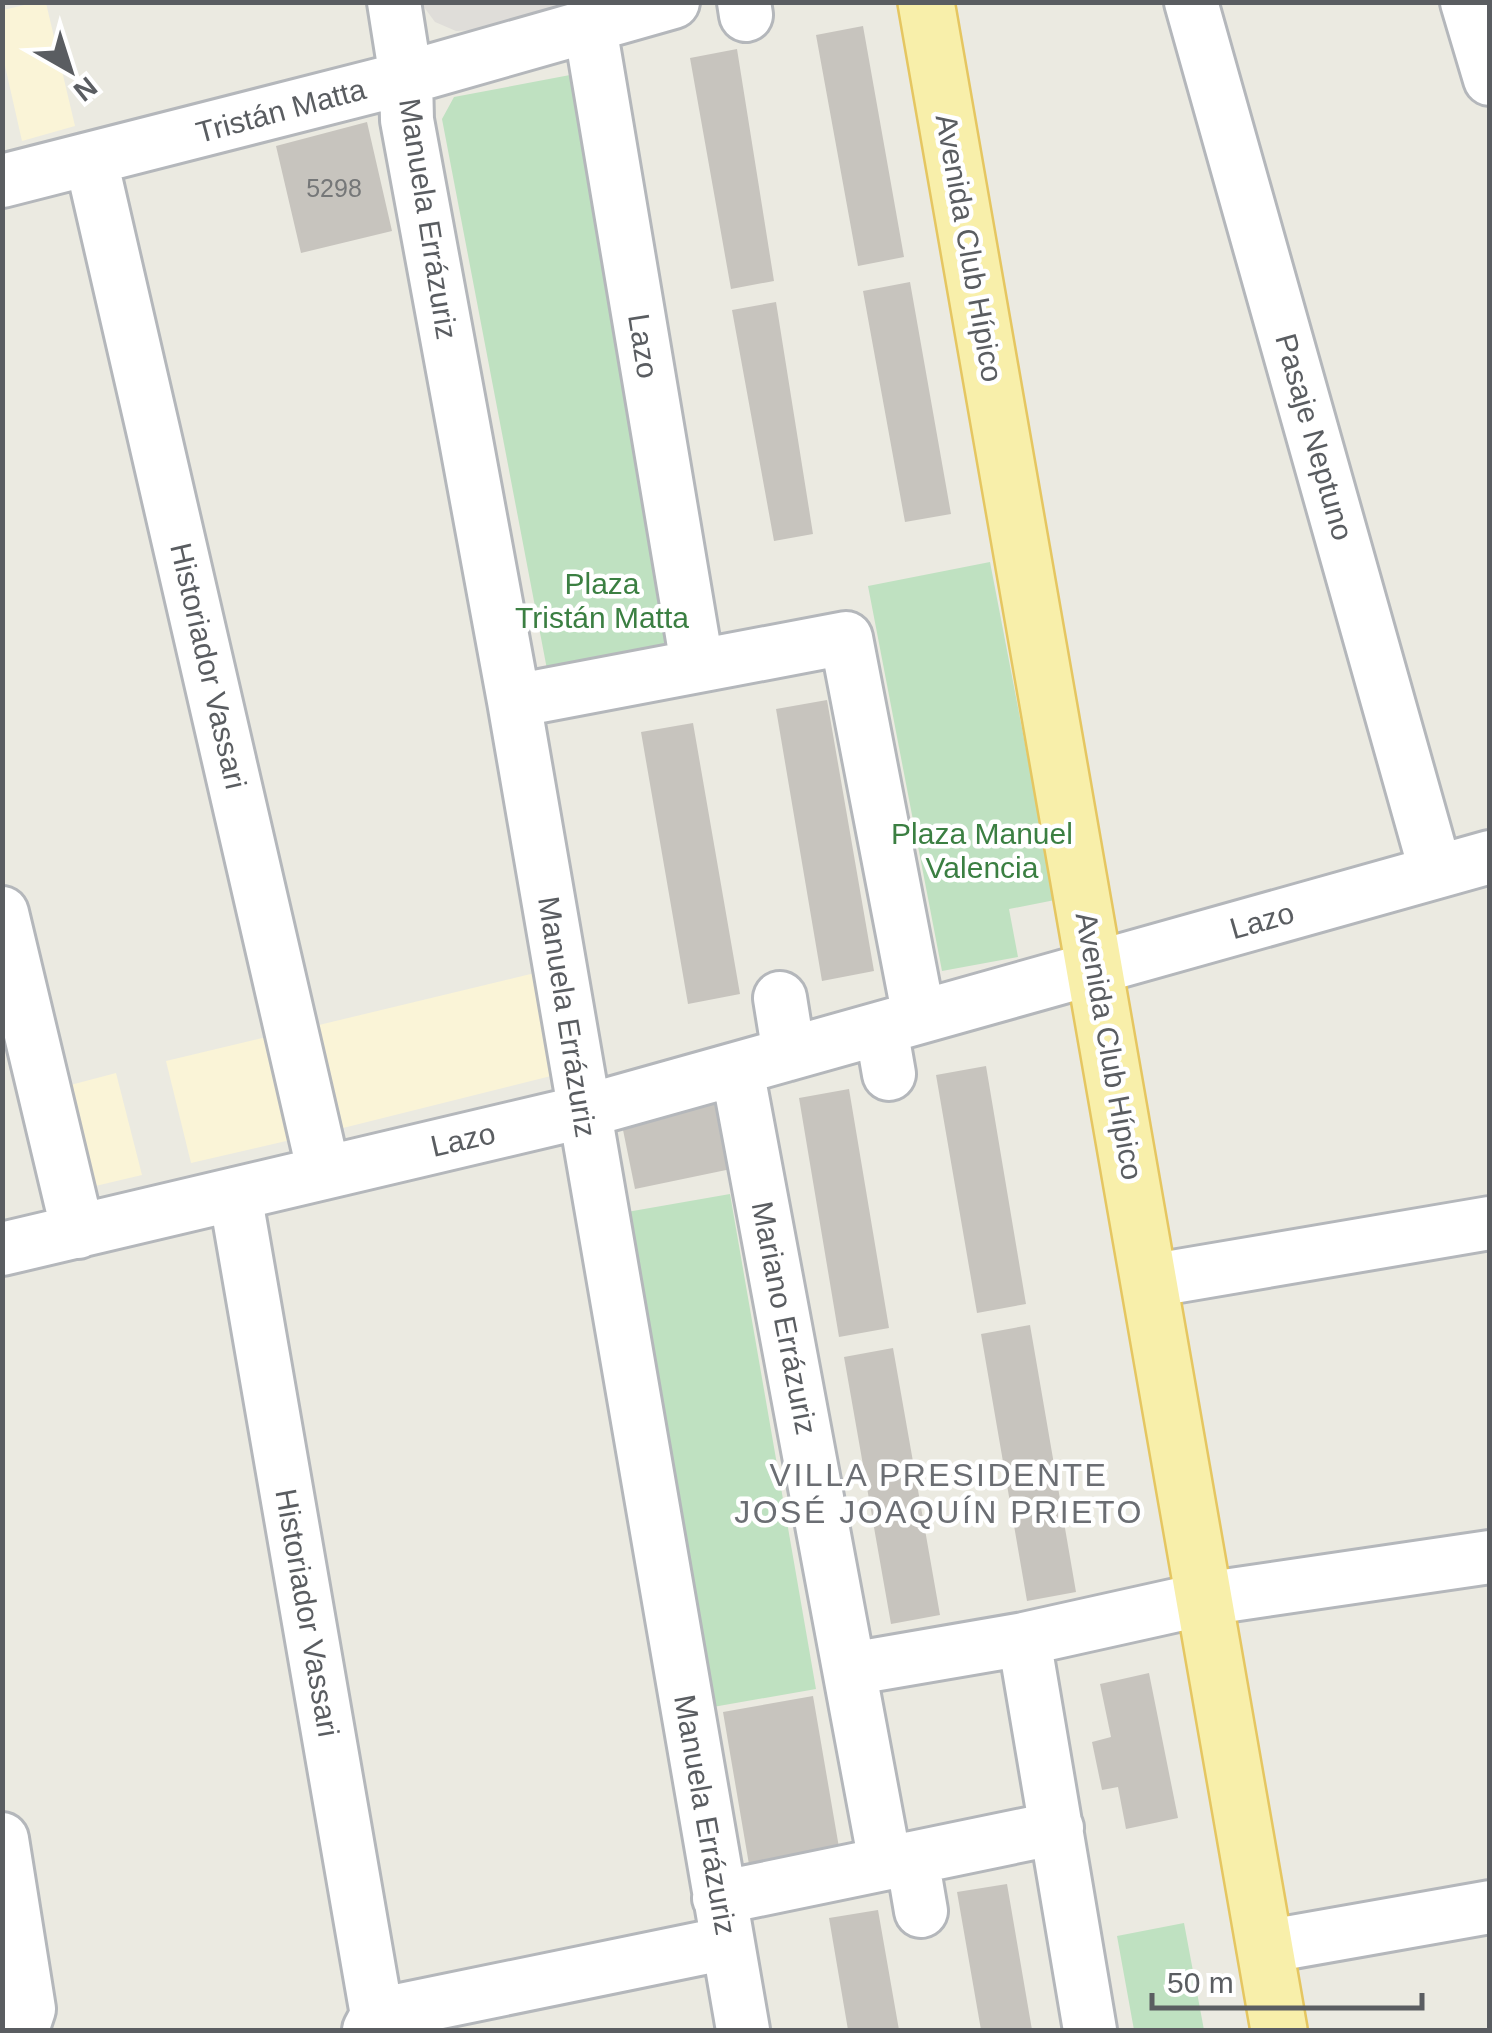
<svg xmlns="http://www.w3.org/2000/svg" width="1492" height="2033" viewBox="0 0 1492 2033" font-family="Arial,sans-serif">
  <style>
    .commercial { fill: #faf4d7 }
    .industrial { fill: #dfddd9 }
    .green { fill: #bfe1c1 }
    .building { fill: #c7c4be }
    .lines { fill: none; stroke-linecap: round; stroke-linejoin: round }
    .minor-casing { stroke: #b4b7bb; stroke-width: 58 }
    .major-casing { stroke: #e5c661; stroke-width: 60 }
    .minor { stroke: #fff; stroke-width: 52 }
    .major { stroke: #f8efaa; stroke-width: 55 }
    .labels { text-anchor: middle; stroke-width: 9; stroke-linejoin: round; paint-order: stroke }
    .number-label { font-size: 25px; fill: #757778 }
    .street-label { font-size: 30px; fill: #5a5d61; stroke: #fff }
    .park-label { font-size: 30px; fill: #3b7f42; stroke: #fff }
    .neighbourhood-label { font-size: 32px; letter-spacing: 2.5px; fill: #6b6e73; stroke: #fff }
  </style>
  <rect width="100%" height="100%" fill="#ebeae1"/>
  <path class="commercial" d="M33 3H46L75 126 22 141 3 57V10Z
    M539 972 559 1074 343 1128 319 1025Z
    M275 1035 299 1138 191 1163 166 1061Z
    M116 1073 142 1175 87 1188 63 1087Z"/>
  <path class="industrial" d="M421 3H586L491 29 456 31 435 22Z"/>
  <path class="green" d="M570 75 682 659 550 685 442 119 454 97Z
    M990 562 1055 900 1009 909 1018 957 942 971 868 586Z
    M730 1194 816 1689 713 1707 627 1212Z
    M1184 1923 1204 2030H1134L1117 1936Z"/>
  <path class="building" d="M863 26 904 257 858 266 816 35Z
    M737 49 774 281 731 289 690 58Z
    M367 122 392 231 301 253 276 146Z
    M910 282 951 514 905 522 863 291Z
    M776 302 813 534 774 541 732 310Z
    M827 700 874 971 822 981 776 709Z
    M693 723 740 994 688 1004 641 732Z
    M986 1066 1026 1304 977 1313 936 1075Z
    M849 1089 889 1328 839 1337 799 1098Z
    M717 1101 731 1169 635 1189 621 1120Z
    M1030 1325 1076 1592 1027 1601 981 1334Z
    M893 1348 940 1615 891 1624 844 1357Z
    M1149 1673 1178 1818 1126 1829 1118 1787 1102 1790 1092 1742 1111 1737 1100 1684Z
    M813 1696 842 1865 752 1882 723 1712Z
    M1007 1884 1032 2030H981L957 1892Z
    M878 1910 899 2030H848L829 1918Z"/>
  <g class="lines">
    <defs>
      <path id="minor" d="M394 2 406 78 407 120 514 701 743 2030
        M744 2 746 15
        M1191 2 1436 872
        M1467 2 1490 79
        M590 27 697 664
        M91 160 324 1173
        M2 181 406 78 673 2
        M514 701 846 638 919 1017
        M2 913 78 1232
        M780 998 789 1054
        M881 1028 889 1074
        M737 1069 885 1862
        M235 1194 377 2015 369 2030
        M2 1249 582 1112 1490 857
        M1149 1281 1490 1223
        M1024 1639 1090 2030
        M850 1669 1024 1639 1204 1599 1490 1557
        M2 1839 29 2009 22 2030
        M912 1858 921 1911
        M719 1898 1057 1828
        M1264 1947 1490 1907
        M377 2015 727 1943"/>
      <path id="major" d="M926 2 1279 2030"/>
    </defs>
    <use href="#minor" class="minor-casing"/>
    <use href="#major" class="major-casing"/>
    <use href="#minor" class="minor"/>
    <use href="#major" class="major"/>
  </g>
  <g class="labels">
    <g class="number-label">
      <text x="334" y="197">5298</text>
    </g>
    <g class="street-label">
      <text transform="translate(281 111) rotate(-15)" y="10">Tristán Matta</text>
      <text transform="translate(428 219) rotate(81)" y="10">Manuela Errázuriz</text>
      <text transform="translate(969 248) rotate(80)" y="10">Avenida Club Hípico</text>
      <text transform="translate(643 346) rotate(81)" y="10">Lazo</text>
      <text transform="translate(1314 437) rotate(74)" y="10">Pasaje Neptuno</text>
      <text transform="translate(208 666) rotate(77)" y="10">Historiador Vassari</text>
      <text transform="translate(1262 921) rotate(-16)" y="10">Lazo</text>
      <text transform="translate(567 1017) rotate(81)" y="10">Manuela Errázuriz</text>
      <text transform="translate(1109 1046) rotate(80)" y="10">Avenida Club Hípico</text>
      <text transform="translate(463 1140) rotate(-13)" y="10">Lazo</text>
      <text transform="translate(784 1318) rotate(79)" y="10">Mariano Errázuriz</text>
      <text transform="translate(307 1613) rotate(80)" y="10">Historiador Vassari</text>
      <text transform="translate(705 1815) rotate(80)" y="10">Manuela Errázuriz</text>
    </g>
    <g class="park-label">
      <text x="602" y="594">Plaza<tspan x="602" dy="34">Tristán Matta</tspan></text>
      <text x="982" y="844">Plaza Manuel<tspan x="982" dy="34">Valencia</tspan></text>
    </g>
    <g class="neighbourhood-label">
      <text x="939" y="1486">VILLA PRESIDENTE<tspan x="939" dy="37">JOSÉ JOAQUÍN PRIETO</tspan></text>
    </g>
  </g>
  <rect width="1492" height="2033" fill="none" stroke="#5a5d61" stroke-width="10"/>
  <g transform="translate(70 70) rotate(141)" stroke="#ffffff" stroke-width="8" paint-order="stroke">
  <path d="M0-8L18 38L0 25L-18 38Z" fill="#5a5d61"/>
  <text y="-15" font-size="28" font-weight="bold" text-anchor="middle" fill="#5a5d61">N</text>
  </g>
  <path d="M1152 1993v15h270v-15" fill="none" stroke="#5a5d61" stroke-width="5"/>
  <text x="1167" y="1993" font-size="30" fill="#5a5d61" stroke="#ffffff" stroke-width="8" paint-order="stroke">50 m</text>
</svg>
